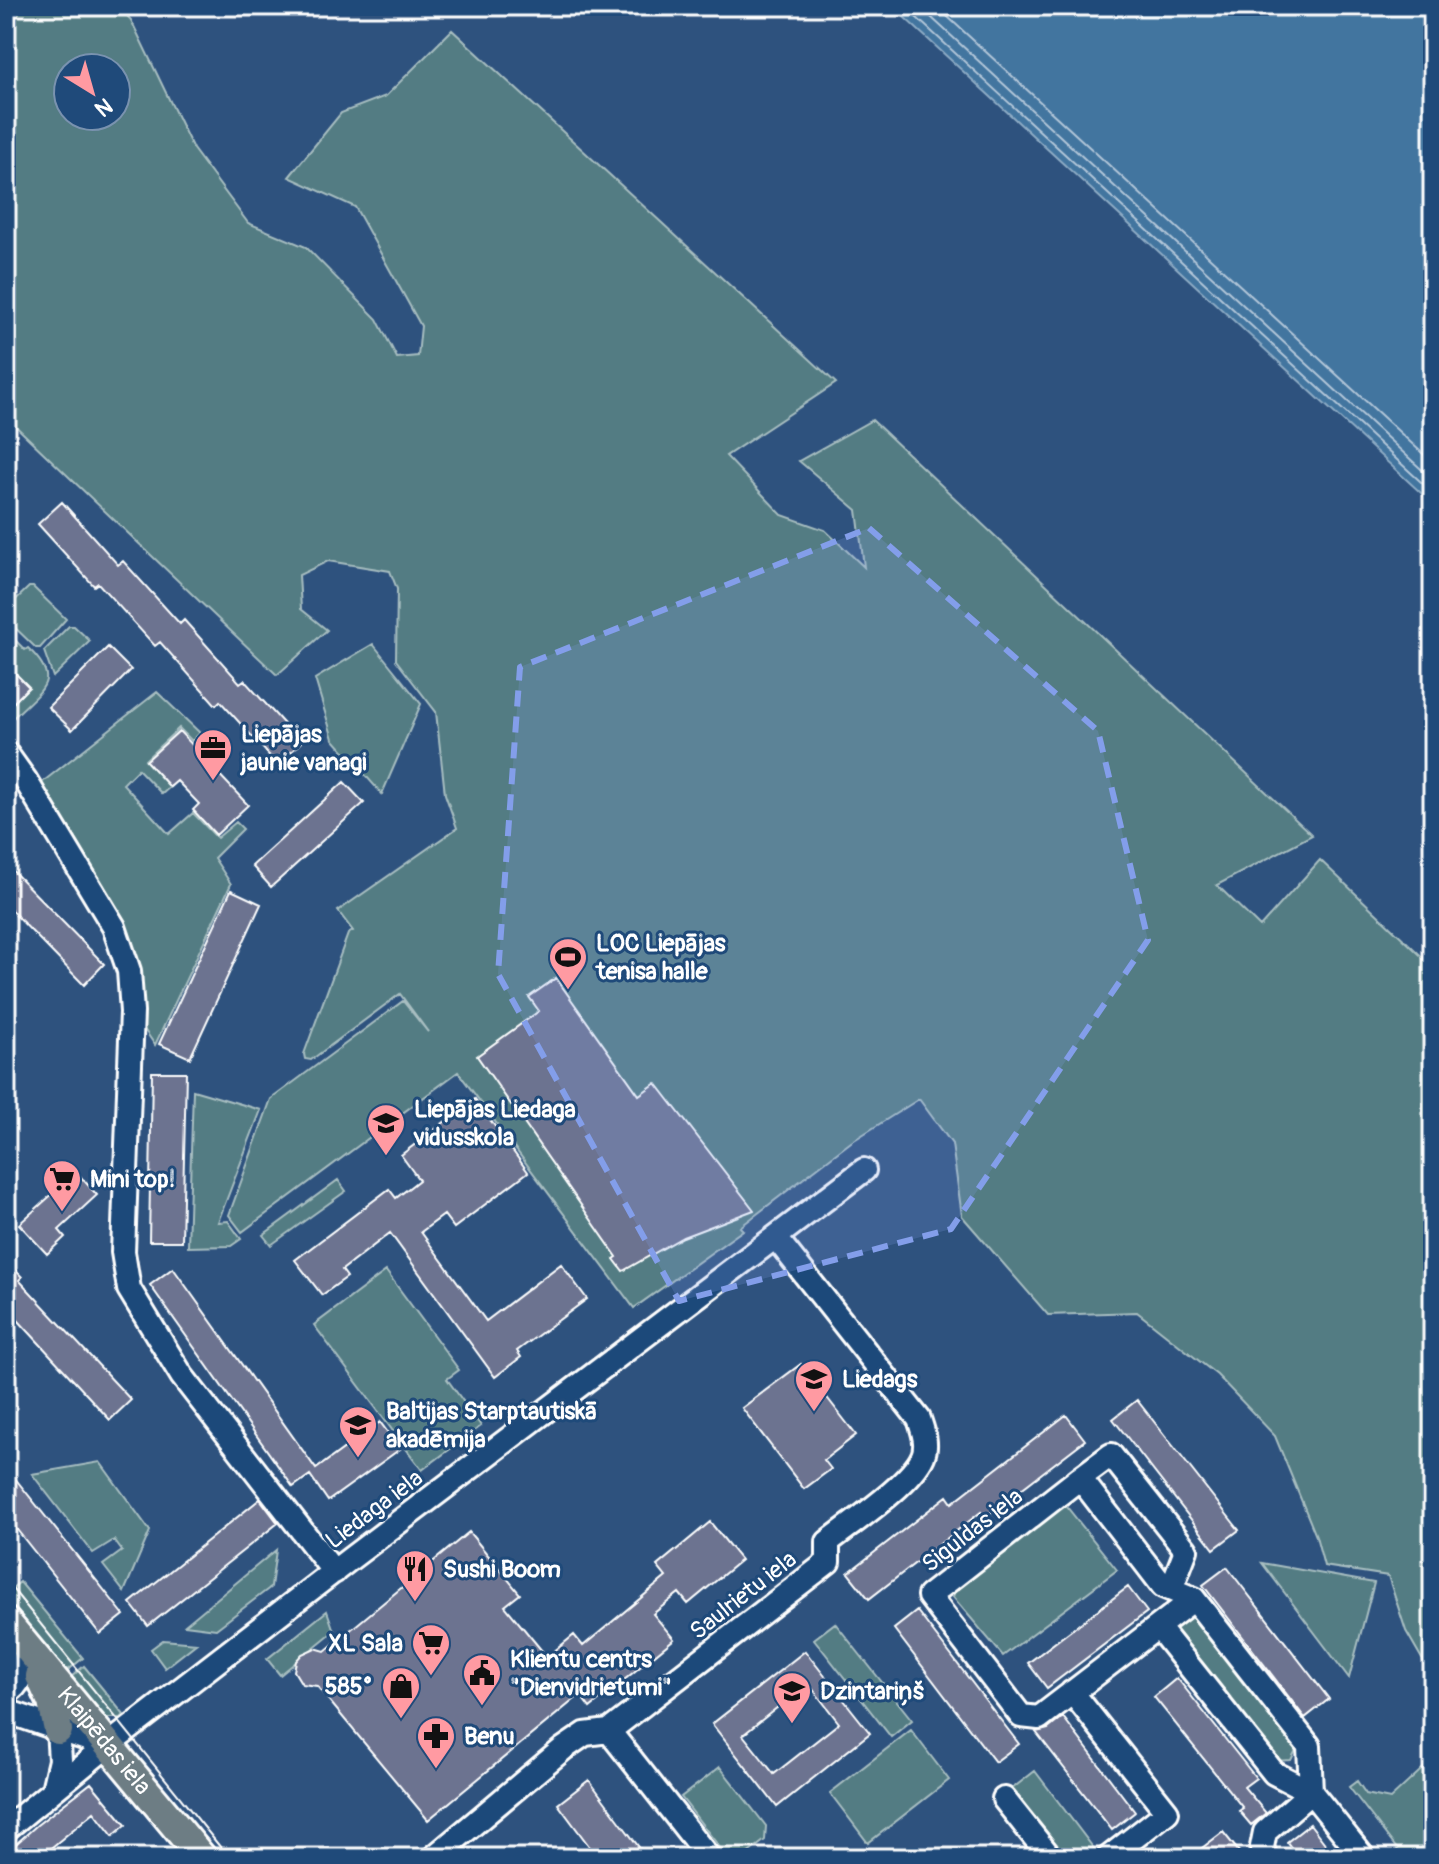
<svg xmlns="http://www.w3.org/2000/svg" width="1439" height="1864" viewBox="0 0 1439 1864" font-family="Pangolin,sans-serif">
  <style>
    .green { fill: #527c83; stroke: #a8bec1; stroke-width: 2; fill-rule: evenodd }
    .water { fill: #42749f; stroke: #8eacc5; stroke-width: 2 }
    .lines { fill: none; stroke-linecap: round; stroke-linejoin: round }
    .shore { stroke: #b3c7d9; stroke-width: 2 }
    .building { fill: #6c7390; stroke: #fff; stroke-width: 2; fill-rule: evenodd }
    .minor-casing { stroke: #fff; stroke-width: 28 }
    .major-casing { stroke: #fff; stroke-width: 34 }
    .minor { stroke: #1f4a7a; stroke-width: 22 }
    .major { stroke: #6d7d84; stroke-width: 28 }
    .tram { stroke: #fff; stroke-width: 2 }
    .marked { fill: #839eea; fill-opacity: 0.2; stroke: #839eea; stroke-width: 6; stroke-dasharray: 16 10; stroke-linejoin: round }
    .labels { text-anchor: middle; stroke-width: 6; stroke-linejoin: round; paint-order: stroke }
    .poi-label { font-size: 24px; font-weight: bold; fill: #fff; stroke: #1f4a7a; text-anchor: start }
    .street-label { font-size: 24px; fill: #fff; stroke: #1f4a7a }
  </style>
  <rect width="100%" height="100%" fill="#2e527e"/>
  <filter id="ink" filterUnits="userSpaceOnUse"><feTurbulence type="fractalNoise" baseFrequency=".0125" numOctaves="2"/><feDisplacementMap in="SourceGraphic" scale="16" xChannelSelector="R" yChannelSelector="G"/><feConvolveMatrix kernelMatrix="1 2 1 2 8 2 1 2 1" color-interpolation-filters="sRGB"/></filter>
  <g filter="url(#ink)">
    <path class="green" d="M6 6H118L131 20 193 149 248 223 306 247 377 319 397 358 418 356 421 326 355 207 289 177 341 113 386 96 452 30 836 383 726 456 782 515 825 530 864 567 857 510 799 461 872 420 1312 835 1217 885 1260 927 1320 860 1433 967V1678L1406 1631 1388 1576 1324 1566 1316 1536 1275 1436 1217 1375 1137 1312 1048 1315 962 1216 952 1144 919 1099 851 1142 740 1227 743 1230 634 1308 458 1072 242 1232 229 1215 271 1099 403 1001 428 1032 400 994 311 1060 305 1059 304 1054 348 934 353 931 338 911 457 828 445 794 436 712 396 660 397 589 390 571 328 561 299 575 301 609 327 630 277 675 6 417ZM68 68H116V116H68Z
      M29 587H33L66 619 40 648H36L6 619V609Z
      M6 626 11 631 9 634 25 650 28 648C64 682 40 690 13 718L9 707 29 687 6 664Z
      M69 626H74L90 641 53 677 44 651Z
      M373 644 421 704 382 794 333 739 315 679Z
      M157 692 200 733 192 741 179 728 145 760 170 787 162 794 138 769 123 784 169 834 193 813 217 838 236 822 243 829 214 858 231 884 155 1045 137 1019 138 975 40 784Z
      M193 1090 261 1110 218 1222 228 1221 241 1239 231 1246 188 1247Z
      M338 1180 346 1191 271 1245 263 1235Z
      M386 1271 459 1370 447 1379 481 1426 422 1470 314 1325Z
      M100 1462 150 1531 124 1592 103 1565 122 1551 114 1540 93 1553 32 1474Z
      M1062 1505 1067 1507 1117 1570 1003 1656 953 1597 956 1587Z
      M276 1550 271 1587 216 1629 185 1625Z
      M1262 1563 1374 1583 1349 1678Z
      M20 1582 83 1658 67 1671 6 1599V1593Z
      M327 1611 334 1631 280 1675 267 1659Z
      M1190 1611 1289 1734 1296 1750 1291 1760 1274 1761 1171 1629Z
      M835 1623 912 1720 891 1737 814 1639Z
      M163 1640 197 1643 165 1668 151 1649Z
      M84 1666 124 1715 121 1718H102L70 1678Z
      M911 1730 949 1780 868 1843 830 1793Z
      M1433 1759V1858H1404L1349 1787 1357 1781 1366 1794 1390 1799Z
      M720 1767 766 1826 765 1840 742 1858H728L681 1797Z
      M1035 1771 1101 1858H1059L1008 1792Z"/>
    <path class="water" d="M892 6H1433V504L929 40Z"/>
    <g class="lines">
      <path class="shore" d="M904 6 1433 493
        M919 6 1433 480
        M936 6 1433 463"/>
    </g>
    <path class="building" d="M62 502 118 565 123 561 180 624 184 620 240 683 244 680 301 743 277 764 220 701 216 705 160 642 155 646 98 583 94 586 38 524Z
      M108 647 131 670 72 730 48 707Z
      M6 664 29 687 6 710Z
      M179 731 201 754 207 749 219 762 213 768 248 805 216 835 193 810 199 804 177 781 170 787 146 761Z
      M344 782 364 803 271 887 252 866Z
      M6 864 104 964 84 985 6 905Z
      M231 890 261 904 190 1058 159 1044Z
      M556 978 639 1095 656 1083 754 1210 683 1237 623 1271 614 1259 617 1257 477 1056 539 1011 529 997Z
      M152 1072H186L182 1241H149Z
      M475 1099 528 1172 454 1228 444 1215 421 1232 486 1321 561 1264 587 1299 517 1351 521 1357 495 1377 390 1233 342 1270 347 1277 322 1295 295 1260 389 1189 396 1198 419 1180 401 1155Z
      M70 1165 97 1195 59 1230 65 1237 47 1254 19 1224 57 1190 51 1183Z
      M6 1260 22 1277 19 1280 131 1400 110 1420 6 1307Z
      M173 1268 316 1469 380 1422 400 1449 328 1501 310 1475 293 1487 150 1285Z
      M801 1364 856 1435 824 1460 831 1469 804 1489 742 1408Z
      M1137 1400 1239 1530 1214 1549 1113 1419Z
      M1066 1415 1085 1440 985 1517 981 1512 869 1599 848 1573 947 1496 952 1503Z
      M6 1467 124 1615 100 1634 6 1516Z
      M260 1499 278 1523 148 1626 130 1603Z
      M710 1522 741 1560 688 1604 679 1593 653 1614 674 1639 590 1708 580 1695 428 1820 317 1686 302 1684 294 1671 296 1661 302 1654 315 1648 325 1651 469 1532 520 1594 505 1606 547 1657 574 1635 583 1646 666 1577 657 1566Z
      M1227 1567 1329 1699 1305 1718 1203 1585Z
      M1128 1587 1147 1612 1047 1688 1028 1663Z
      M917 1611 1019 1744 995 1762 894 1629Z
      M805 1651 870 1733 777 1807 712 1724ZM808 1683 839 1723 774 1774 743 1735Z
      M1177 1678 1256 1778 1244 1787 1266 1813 1251 1825 1239 1811 1243 1808 1154 1697Z
      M1063 1717 1135 1812 1112 1830 1036 1732 1048 1729Z
      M589 1780 603 1799 647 1858H598L558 1804Z
      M91 1783 126 1825 113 1836 94 1812 39 1858H6V1853L37 1825Z
      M1310 1824 1336 1858H1299L1287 1842Z
      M1223 1832 1244 1858H1189Z"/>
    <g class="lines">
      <defs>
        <path id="minor" d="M6 753 26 781 114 927 129 971 132 1012 123 1252 129 1289 182 1376 334 1572
          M1080 1478 1111 1455 1186 1550 1171 1589
          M1194 1599 1039 1718 1021 1716 929 1596 1080 1478 1163 1586 1194 1599 1309 1746 1311 1792 1364 1858
          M1158 1627 1274 1773 1311 1792 1265 1832 1262 1847 1266 1858
          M1072 1692 1167 1812 1108 1858
          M6 1693C24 1684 23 1665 26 1647
          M6 1711 107 1746
          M609 1731 709 1858
          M53 1790 60 1760 58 1730
          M1004 1799 1051 1858
          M6 1829 107 1746 350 1559 864 1170
          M433 1858 563 1749 585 1734 609 1731 828 1562V1542C853 1522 911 1484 923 1456 928 1444 923 1431 919 1419L776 1238"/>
        <g id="major">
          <path id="s1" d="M6 1622 202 1858"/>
          <path d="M40 1676 52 1702 58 1730"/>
        </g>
      </defs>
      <use href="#minor" class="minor-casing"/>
      <use href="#major" class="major-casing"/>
      <use href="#minor" class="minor"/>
      <use href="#major" class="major"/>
      <path class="tram" d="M6 1581 229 1858"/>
    </g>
  </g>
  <path class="marked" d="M869 528 1098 731 1148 940 951 1229 679 1301 498 974 520 667Z"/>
  <defs>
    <symbol id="office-pin" viewBox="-11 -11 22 30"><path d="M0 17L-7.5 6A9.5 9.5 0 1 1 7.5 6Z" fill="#ff9aa2" stroke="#1f4a7a"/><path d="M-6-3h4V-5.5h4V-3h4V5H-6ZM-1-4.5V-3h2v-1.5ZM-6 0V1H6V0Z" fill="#111"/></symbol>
    <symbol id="stadium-pin" viewBox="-11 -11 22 30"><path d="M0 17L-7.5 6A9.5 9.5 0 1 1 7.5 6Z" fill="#ff9aa2" stroke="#1f4a7a"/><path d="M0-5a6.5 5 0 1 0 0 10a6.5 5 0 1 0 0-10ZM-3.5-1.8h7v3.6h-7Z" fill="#111"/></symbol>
    <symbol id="school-pin" viewBox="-11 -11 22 30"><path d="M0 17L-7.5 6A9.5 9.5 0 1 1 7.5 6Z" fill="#ff9aa2" stroke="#1f4a7a"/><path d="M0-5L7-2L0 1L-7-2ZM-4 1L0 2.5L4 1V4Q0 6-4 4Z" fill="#111"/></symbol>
    <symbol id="supermarket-pin" viewBox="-11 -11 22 30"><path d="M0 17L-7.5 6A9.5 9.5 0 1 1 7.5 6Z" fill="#ff9aa2" stroke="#1f4a7a"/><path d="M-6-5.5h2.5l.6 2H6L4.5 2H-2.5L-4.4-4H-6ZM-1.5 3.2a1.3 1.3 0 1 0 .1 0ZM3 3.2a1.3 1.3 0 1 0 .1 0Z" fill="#111"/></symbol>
    <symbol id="university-pin" viewBox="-11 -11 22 30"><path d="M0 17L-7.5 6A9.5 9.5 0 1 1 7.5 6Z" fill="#ff9aa2" stroke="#1f4a7a"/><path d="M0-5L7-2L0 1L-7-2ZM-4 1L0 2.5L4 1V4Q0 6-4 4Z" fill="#111"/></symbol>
    <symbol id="restaurant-pin" viewBox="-11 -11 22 30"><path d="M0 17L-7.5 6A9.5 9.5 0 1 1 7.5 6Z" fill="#ff9aa2" stroke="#1f4a7a"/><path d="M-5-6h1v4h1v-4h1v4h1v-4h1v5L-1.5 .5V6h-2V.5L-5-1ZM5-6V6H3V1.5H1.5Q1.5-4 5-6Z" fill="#111"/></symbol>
    <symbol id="civic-pin" viewBox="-11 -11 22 30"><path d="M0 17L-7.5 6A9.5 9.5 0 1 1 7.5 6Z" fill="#ff9aa2" stroke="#1f4a7a"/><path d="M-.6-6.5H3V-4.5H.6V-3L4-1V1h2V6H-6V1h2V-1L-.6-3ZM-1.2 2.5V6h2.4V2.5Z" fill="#111"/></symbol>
    <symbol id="shop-pin" viewBox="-11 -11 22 30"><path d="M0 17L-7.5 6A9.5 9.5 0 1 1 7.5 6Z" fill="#ff9aa2" stroke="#1f4a7a"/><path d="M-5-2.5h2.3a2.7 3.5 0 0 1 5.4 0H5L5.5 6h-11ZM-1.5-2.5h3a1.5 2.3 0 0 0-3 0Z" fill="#111"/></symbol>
    <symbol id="pharmacy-pin" viewBox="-11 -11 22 30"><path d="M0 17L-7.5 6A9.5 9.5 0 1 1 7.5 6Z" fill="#ff9aa2" stroke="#1f4a7a"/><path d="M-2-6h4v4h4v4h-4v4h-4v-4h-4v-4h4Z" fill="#111"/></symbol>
  </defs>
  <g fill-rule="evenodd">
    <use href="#office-pin" x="191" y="726" width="44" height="60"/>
    <use href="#stadium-pin" x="546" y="935" width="44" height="60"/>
    <use href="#school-pin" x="364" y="1101" width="44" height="60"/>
    <use href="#supermarket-pin" x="40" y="1157" width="44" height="60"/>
    <use href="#school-pin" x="792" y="1357" width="44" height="60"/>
    <use href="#university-pin" x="336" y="1403" width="44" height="60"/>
    <use href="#restaurant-pin" x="393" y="1547" width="44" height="60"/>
    <use href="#supermarket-pin" x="409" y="1621" width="44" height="60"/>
    <use href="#civic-pin" x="460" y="1651" width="44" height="60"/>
    <use href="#shop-pin" x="379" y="1664" width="44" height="60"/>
    <use href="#school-pin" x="770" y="1669" width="44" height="60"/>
    <use href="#pharmacy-pin" x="414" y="1714" width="44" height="60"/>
  </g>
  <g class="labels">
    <g class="poi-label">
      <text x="241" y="742">Liepājas<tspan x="241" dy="28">jaunie vanagi</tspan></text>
      <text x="596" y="951">LOC Liepājas<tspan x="596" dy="28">tenisa halle</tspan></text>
      <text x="414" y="1117">Liepājas Liedaga<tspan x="414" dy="28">vidusskola</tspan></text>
      <text x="90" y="1187">Mini top!</text>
      <text x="842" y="1387">Liedags</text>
      <text x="386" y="1419">Baltijas Starptautiskā<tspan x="386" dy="28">akadēmija</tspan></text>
      <text x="443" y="1577">Sushi Boom</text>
      <text x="403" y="1651" text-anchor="end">XL Sala</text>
      <text x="510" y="1667">Klientu centrs<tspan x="510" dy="28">"Dienvidrietumi"</tspan></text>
      <text x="373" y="1694" text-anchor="end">585°</text>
      <text x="820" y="1699">Dzintariņš</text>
      <text x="464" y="1744">Benu</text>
    </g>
    <g class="street-label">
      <text transform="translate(374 1509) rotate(-37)" y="8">Liedaga iela</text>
      <text transform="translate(972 1530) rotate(-38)" y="8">Siguldas iela</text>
      <text transform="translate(743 1595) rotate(-38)" y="8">Saulrietu iela</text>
      <text dy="8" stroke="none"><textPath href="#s1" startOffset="154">Klaipēdas iela</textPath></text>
    </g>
  </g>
  <rect width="1439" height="1864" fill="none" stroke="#1f4a7a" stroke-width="32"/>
  <rect x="16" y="16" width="1407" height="1832" fill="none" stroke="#fff" stroke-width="3" filter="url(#ink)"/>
  <g transform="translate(92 92) rotate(143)"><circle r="38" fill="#1f4a7a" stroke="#7992af" stroke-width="2"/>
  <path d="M0-6L14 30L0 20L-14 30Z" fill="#ff9aa2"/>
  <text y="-12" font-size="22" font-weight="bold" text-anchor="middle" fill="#ffffff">N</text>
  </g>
</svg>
